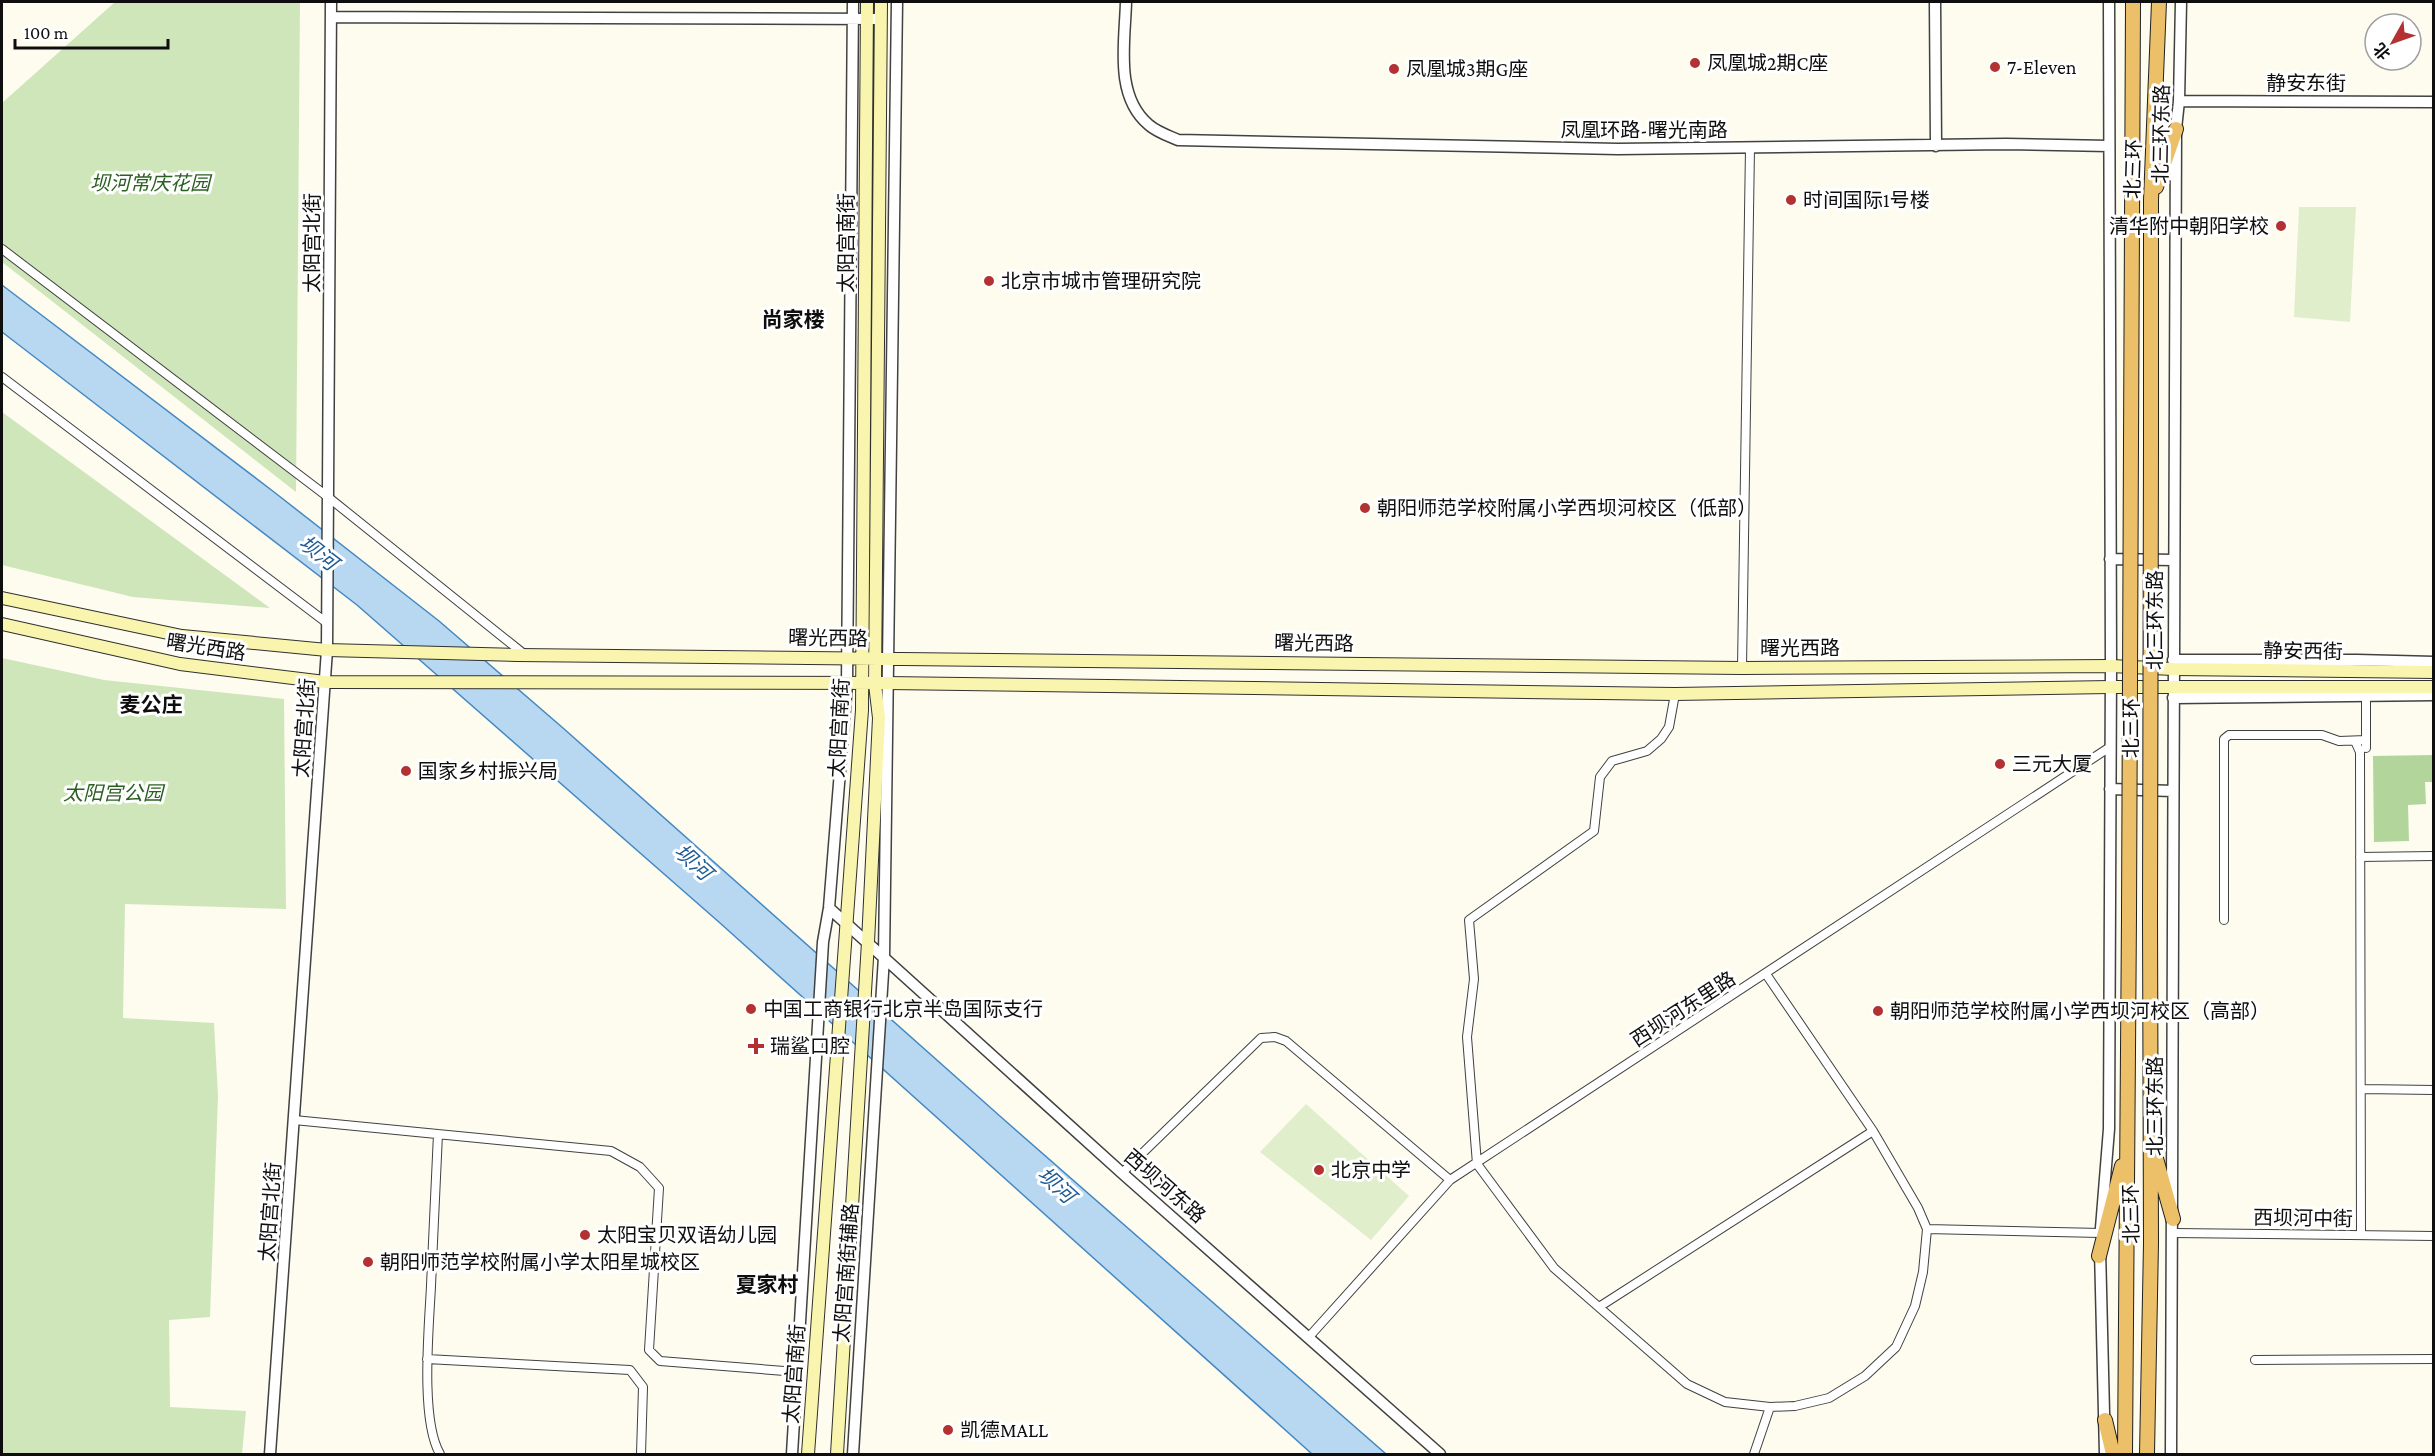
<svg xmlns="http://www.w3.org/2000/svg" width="2435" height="1456" viewBox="0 0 2435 1456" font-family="'Crimson Pro','Noto Sans SC',serif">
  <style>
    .green { fill: #cfe6bb }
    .forest { fill: #b2d59c }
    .pitch { fill: #e0eecc }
    .water { fill: #b8d8f1; stroke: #4489c3; stroke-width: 1.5 }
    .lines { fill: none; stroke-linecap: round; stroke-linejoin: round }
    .minor-casing { stroke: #414141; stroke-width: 10 }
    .tertiary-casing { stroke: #414141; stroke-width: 13 }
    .secondary-casing { stroke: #303030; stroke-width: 14 }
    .trunk-casing { stroke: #1f1f1f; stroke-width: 16 }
    .minor { stroke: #fff; stroke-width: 8 }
    .tertiary { stroke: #fff; stroke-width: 10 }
    .secondary { stroke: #f9f5af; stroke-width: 12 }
    .trunk { stroke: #ecc068; stroke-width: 14 }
    .trunk-bridge-casing { stroke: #1f1f1f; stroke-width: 16; stroke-linecap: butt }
    .trunk-bridge { stroke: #ecc068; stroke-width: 14 }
    .poi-dot { fill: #b33130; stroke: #fff; stroke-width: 2 }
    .labels { text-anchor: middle; stroke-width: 6; stroke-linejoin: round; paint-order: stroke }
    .poi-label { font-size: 20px; fill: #0e0e0e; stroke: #fff; text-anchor: start }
    .street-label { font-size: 20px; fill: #0e0e0e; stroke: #fff }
    .park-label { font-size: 20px; font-style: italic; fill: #2c6023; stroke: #fff }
    .neighbourhood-label { font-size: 21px; font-weight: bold; fill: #0e0e0e; stroke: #fff }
    .water-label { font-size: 21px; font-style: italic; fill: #205c96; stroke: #fff }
  </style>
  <rect width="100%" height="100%" fill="#fefcef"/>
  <path class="green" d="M115 2H300L296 492 2 262V103Z
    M2 412 270 608 133 597 2 565Z
    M2 658 104 680 284 699 286 909 125 904 123 1018 214 1023 218 1096 210 1317 169 1320 170 1407 246 1411 242 1454H2Z"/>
  <path class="forest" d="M2433 755V782H2425L2426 804 2408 805 2409 841 2374 842 2373 756Z"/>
  <path class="pitch" d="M2299 207H2356L2350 322 2294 317Z
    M1306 1104 1409 1196 1371 1240 1260 1152Z"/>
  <path class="water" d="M2 285 274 492 439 621 563 728 1001 1117 1386 1454H1312L720 923 357 605 2 332Z"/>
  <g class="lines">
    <defs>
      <path id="minor" d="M2 249 328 497 524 654
        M2 377 327 623
        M1742 668 1750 148
        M1675 694 1669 727 1661 739 1647 751 1612 761 1600 777 1594 831 1469 920 1474 979 1467 1037 1477 1164 1554 1268 1687 1384 1725 1402 1770 1407 1795 1406 1829 1398 1865 1376 1896 1347 1915 1306 1923 1272 1927 1229 2101 1233
        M2355 741 2360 752 2361 1235
        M2366 748V691
        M2360 857 2434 856
        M2224 920V739L2229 735H2322L2339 741 2366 740
        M1766 974 1873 1131 1918 1208 1927 1229
        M2362 1089 2434 1090
        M294 1120 611 1151 640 1167 659 1188 649 1350 660 1361 797 1372
        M438 1134C436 1184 433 1235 431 1286 429 1327 420 1420 440 1454
        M1122 1173 1261 1038 1275 1037 1286 1041 1450 1180
        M2173 1233 2434 1236
        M1599 1307 1873 1131
        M1308 1338 1450 1180 2110 747
        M427 1359 630 1370 643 1387 641 1454
        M2255 1360 2434 1359
        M1754 1454 1770 1407"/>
      <path id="tertiary" d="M1126 2C1125 42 1114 96 1149 125 1157 132 1169 136 1178 140L1618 149 2006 144 2109 146
        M1935 2 1936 146
        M331 17 880 19
        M2179 101 2434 102
        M2110 559 2174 560
        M2173 660H2357L2434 662
        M2173 698 2434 695
        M2110 789 2173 791
        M829 908 1122 1173 1440 1454
        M2101 1228 2109 1129 2111 666 2109 2
        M2100 1249 2105 1454
        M270 1454 327 650 331 2
        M792 1454 823 942 829 908 847 684 853 2
        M853 1454 884 957 897 2
        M2171 1454 2176 129 2179 101 2181 2"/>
      <path id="secondary" d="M2 598 182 636 327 650 517 655 1742 668 2111 666 2173 669 2434 672
        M2 624 180 664 325 682 888 683 1675 694 2110 687H2434
        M808 1454 862 710 867 2
        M837 1454 868 942 879 718 875 684 881 2"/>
      <path id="trunk" d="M2156 187 2176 129
        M2131 442 2133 2
        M2151 444V200L2159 2
        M2155 1155 2173 1219
        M2099 1256 2122 1166
        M2105 1420 2113 1454
        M2125 1454 2129 916
        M2147 1454 2151 1243 2150 917"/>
    </defs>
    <use href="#minor" class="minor-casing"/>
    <use href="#tertiary" class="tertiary-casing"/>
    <use href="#secondary" class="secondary-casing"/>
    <use href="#trunk" class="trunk-casing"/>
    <use href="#minor" class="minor"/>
    <use href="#tertiary" class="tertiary"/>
    <use href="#secondary" class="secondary"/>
    <use href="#trunk" class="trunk"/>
    <defs>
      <path id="trunk-bridge" d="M2129 916 2131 442
        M2150 917 2151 444"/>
    </defs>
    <use href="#trunk-bridge" class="trunk-bridge-casing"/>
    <use href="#trunk-bridge" class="trunk-bridge"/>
  </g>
  <g class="poi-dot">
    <circle cx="1695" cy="63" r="6"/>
    <circle cx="1995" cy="67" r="6"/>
    <circle cx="1394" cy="69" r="6"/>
    <circle cx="1791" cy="200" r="6"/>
    <circle cx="2281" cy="226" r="6"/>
    <circle cx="989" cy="281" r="6"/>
    <circle cx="1365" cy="508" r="6"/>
    <circle cx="2000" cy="764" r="6"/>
    <circle cx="406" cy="771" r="6"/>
    <circle cx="751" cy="1009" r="6"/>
    <circle cx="1878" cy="1011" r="6"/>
    <path d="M753 1037h6v6h6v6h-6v6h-6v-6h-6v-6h6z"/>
    <circle cx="1319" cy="1170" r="6"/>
    <circle cx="585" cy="1235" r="6"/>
    <circle cx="368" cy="1262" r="6"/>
    <circle cx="948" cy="1430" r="6"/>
  </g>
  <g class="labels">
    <g class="poi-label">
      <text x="1707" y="70">凤凰城2期C座</text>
      <text x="2007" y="74">7-Eleven</text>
      <text x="1406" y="76">凤凰城3期G座</text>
      <text x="1803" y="207">时间国际1号楼</text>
      <text x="2269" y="233" text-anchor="end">清华附中朝阳学校</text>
      <text x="1001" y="288">北京市城市管理研究院</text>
      <text x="1377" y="515">朝阳师范学校附属小学西坝河校区（低部）</text>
      <text x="2012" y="771">三元大厦</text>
      <text x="418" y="778">国家乡村振兴局</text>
      <text x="763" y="1016">中国工商银行北京半岛国际支行</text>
      <text x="1890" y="1018">朝阳师范学校附属小学西坝河校区（高部）</text>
      <text x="770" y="1053">瑞鲨口腔</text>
      <text x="1331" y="1177">北京中学</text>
      <text x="597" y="1242">太阳宝贝双语幼儿园</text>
      <text x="380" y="1269">朝阳师范学校附属小学太阳星城校区</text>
      <text x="960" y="1437">凯德MALL</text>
    </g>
    <g class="street-label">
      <text x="2306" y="90">静安东街</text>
      <text x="1644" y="137">凤凰环路-曙光南路</text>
      <text transform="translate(2161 134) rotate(-89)" y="7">北三环东路</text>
      <text transform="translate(2133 169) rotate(-88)" y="7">北三环</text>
      <text transform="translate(312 243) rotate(-90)" y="7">太阳宫北街</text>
      <text transform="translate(846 243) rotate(-90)" y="7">太阳宫南街</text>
      <text transform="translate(2155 620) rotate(-90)" y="7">北三环东路</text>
      <text transform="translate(828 638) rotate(1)" y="7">曙光西路</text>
      <text transform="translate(1314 643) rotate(1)" y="7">曙光西路</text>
      <text transform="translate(206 647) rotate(9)" y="7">曙光西路</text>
      <text x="1800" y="655">曙光西路</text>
      <text transform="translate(2303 651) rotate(1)" y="7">静安西街</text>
      <text transform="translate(304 728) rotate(-86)" y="7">太阳宫北街</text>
      <text transform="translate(839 728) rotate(-87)" y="7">太阳宫南街</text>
      <text transform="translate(2131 728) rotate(-90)" y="7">北三环</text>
      <text transform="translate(1683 1009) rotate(-33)" y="7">西坝河东里路</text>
      <text transform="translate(2155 1106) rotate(-90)" y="7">北三环东路</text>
      <text transform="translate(1165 1186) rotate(41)" y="7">西坝河东路</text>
      <text transform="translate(270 1212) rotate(-86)" y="7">太阳宫北街</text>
      <text transform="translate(2131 1214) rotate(-91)" y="7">北三环</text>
      <text transform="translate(2303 1218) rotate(1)" y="7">西坝河中街</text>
      <text transform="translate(846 1273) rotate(-86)" y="7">太阳宫南街辅路</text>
      <text transform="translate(794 1374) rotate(-86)" y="7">太阳宫南街</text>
    </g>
    <g class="park-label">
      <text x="150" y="190">坝河常庆花园</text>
      <text x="113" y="800">太阳宫公园</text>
    </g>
    <g class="neighbourhood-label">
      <text x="793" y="327">尚家楼</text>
      <text x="151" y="712">麦公庄</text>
      <text x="767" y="1292">夏家村</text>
    </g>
    <g class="water-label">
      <text transform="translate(318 553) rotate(38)" y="7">坝河</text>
      <text transform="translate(693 862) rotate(42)" y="7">坝河</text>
      <text transform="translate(1056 1185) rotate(42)" y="7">坝河</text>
    </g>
  </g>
  <rect width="2435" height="1456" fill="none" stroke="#0e0e0e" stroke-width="6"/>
  <g transform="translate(2393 42) rotate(230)"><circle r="28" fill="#ffffff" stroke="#9f9f9f" stroke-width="1.5"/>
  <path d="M0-4.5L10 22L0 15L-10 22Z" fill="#b33130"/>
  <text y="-9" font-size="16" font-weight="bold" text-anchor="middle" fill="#0e0e0e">北</text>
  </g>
  <path d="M15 39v9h153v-9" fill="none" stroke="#0e0e0e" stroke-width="3"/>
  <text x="24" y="39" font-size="18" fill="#0e0e0e" stroke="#ffffff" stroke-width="4.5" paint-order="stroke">100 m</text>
</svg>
